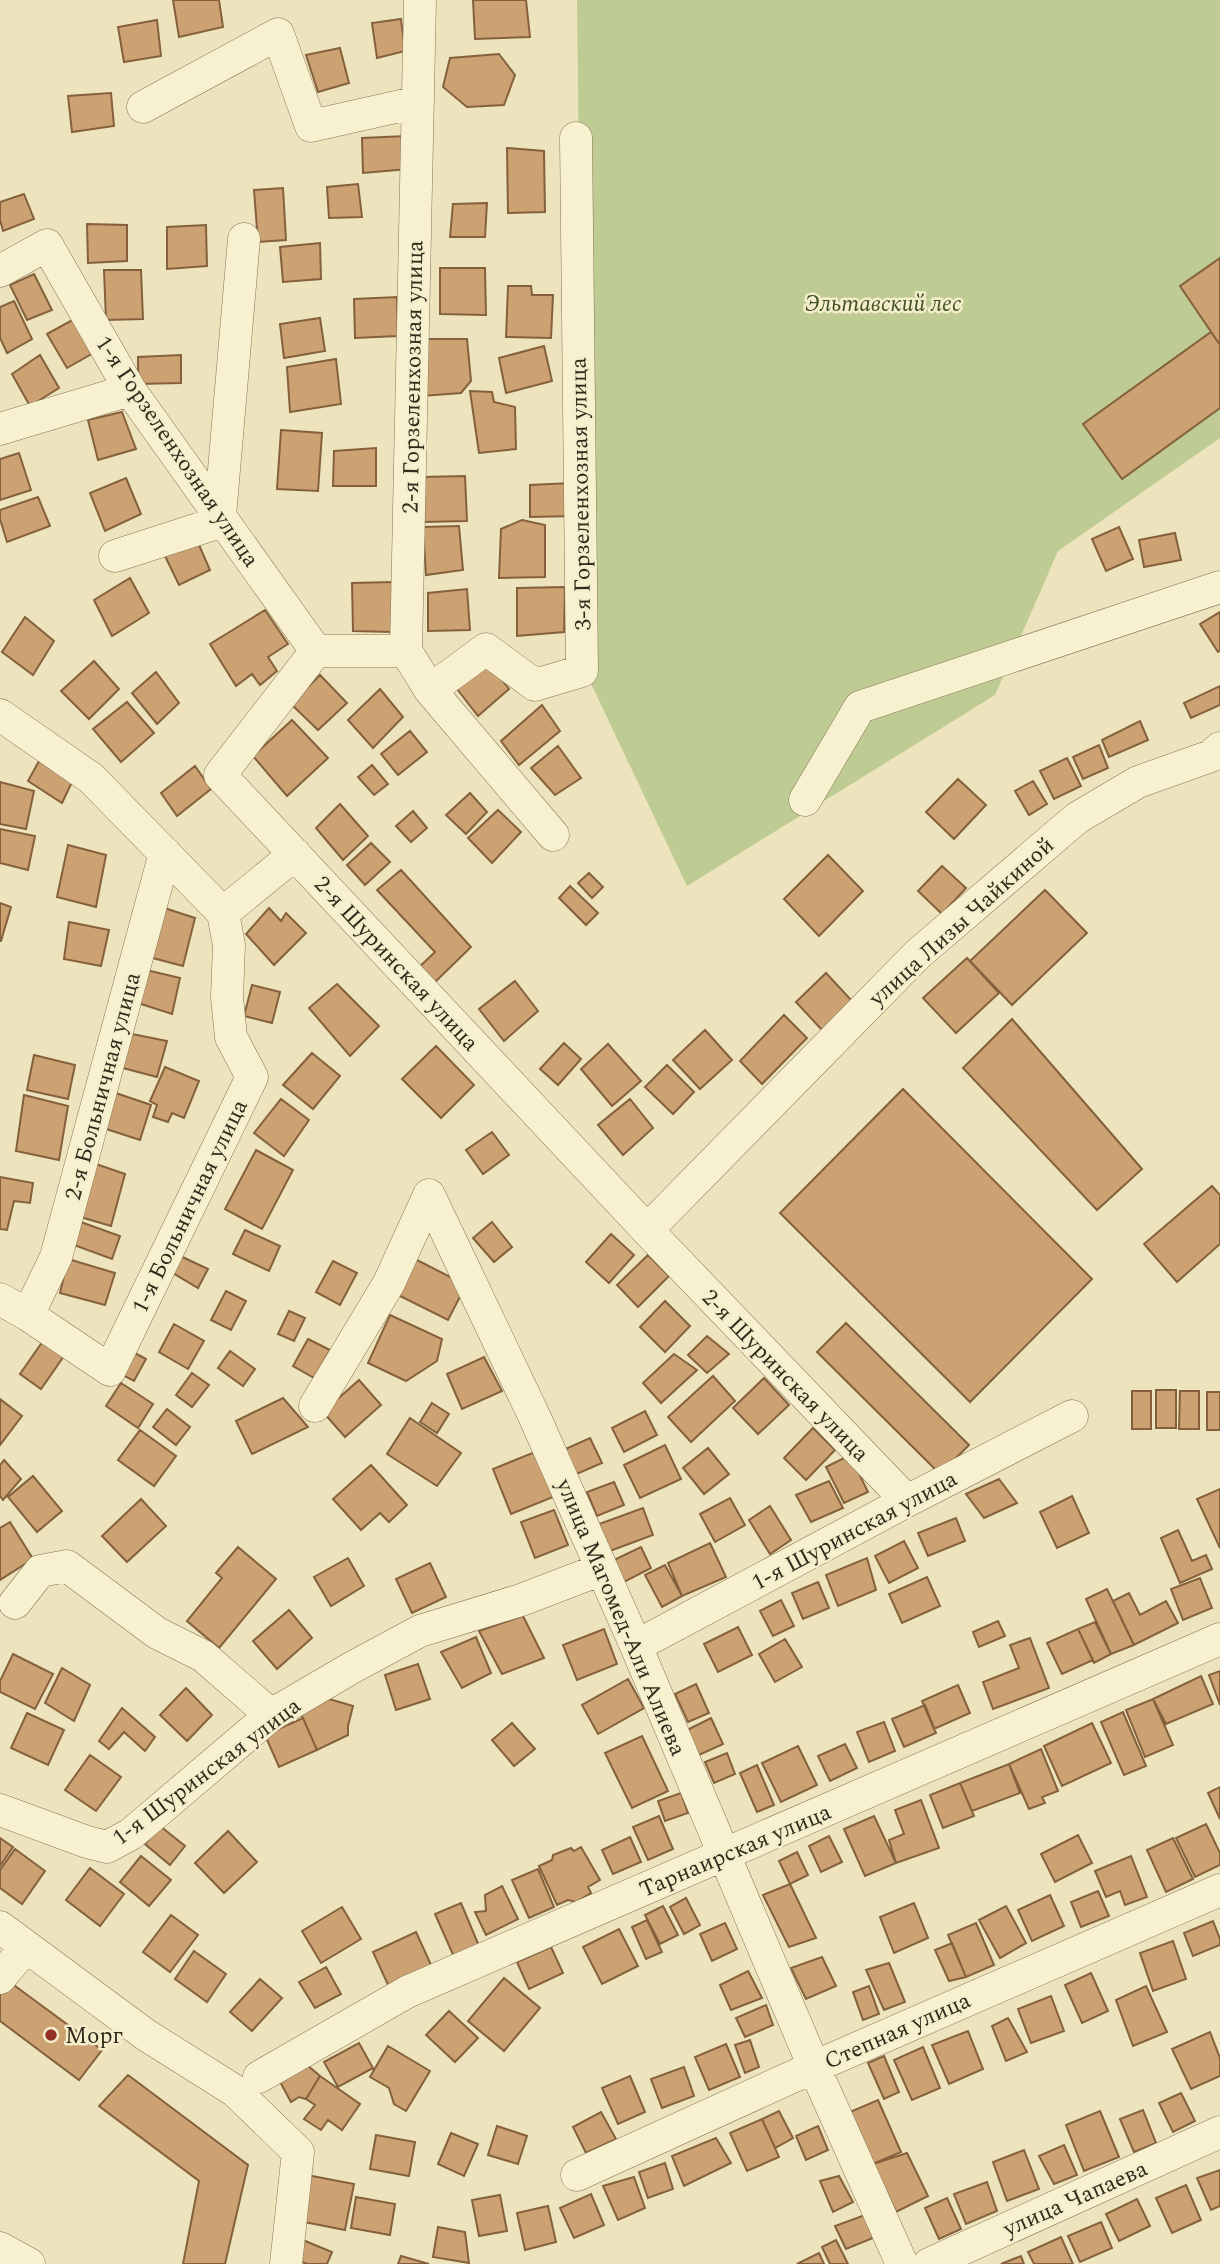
<svg xmlns="http://www.w3.org/2000/svg" width="1220" height="2264" viewBox="0 0 1220 2264" font-family="Spectral,serif">
  <style>
    .green { fill: #becb92 }
    .building { fill: #cca273; stroke: #84613c; stroke-width: 2 }
    .lines { fill: none; stroke-linecap: round; stroke-linejoin: round }
    .minor-casing { stroke: #857557; stroke-width: 33 }
    .minor { stroke: #f8f1d0; stroke-width: 32 }
    .poi-dot { fill: #943227; stroke: #f5eecd; stroke-width: 2.5 }
    .labels { text-anchor: middle; stroke-width: 5; stroke-linejoin: round; paint-order: stroke }
    .park-label { font-size: 23px; font-style: italic; fill: #405122; stroke: #f5eecd }
    .street-label { font-size: 23px; fill: #342a1b; stroke: #f5eecd }
    .poi-label { font-size: 23px; fill: #342a1b; stroke: #f5eecd; text-anchor: start }
  </style>
  <rect width="100%" height="100%" fill="#ede4bd"/>
  <path class="green" d="M577 0H1220V438L1058 551 995 695 687 886 585 671Z"/>
  <path class="building" d="M173 0H219L223 27 179 37Z
    M473 0H526L530 37 475 39Z
    M401 19 405 51 377 58 372 23Z
    M157 20 161 56 124 62 118 27Z
    M340 48 349 83 318 92 306 55Z
    M499 54 515 75 504 105 467 107 443 87 450 58Z
    M111 93 114 126 72 132 68 96Z
    M406 136 408 169 363 173 362 138Z
    M507 148 544 151 545 212 508 213Z
    M358 184 362 217 329 218 327 187Z
    M283 188 286 240 258 242 254 190Z
    M24 194 34 219 3 231 0 220V202Z
    M487 203 485 237H450L453 204Z
    M87 224 127 225V261L88 263Z
    M206 225 207 266 167 269V227Z
    M320 243 321 279 283 282 280 247Z
    M1220 258V345L1180 286Z
    M440 268H485L486 315 440 314Z
    M104 270H141L143 319 106 320Z
    M34 274 52 310 27 320 10 285Z
    M508 286H531L532 295H553L551 338 506 337Z
    M397 297 398 336 355 338 354 299Z
    M14 301 32 339 7 353 0 338V307Z
    M76 318 97 351 67 368 47 334Z
    M320 318 325 351 284 358 280 324Z
    M1211 332 1220 345V408L1122 479 1083 424Z
    M422 339H467L471 381 461 393 422 396Z
    M544 346 552 381 506 393 499 358Z
    M40 355 59 388 30 406 12 374Z
    M181 355V383L138 384V357Z
    M336 359 341 404 290 412 287 367Z
    M470 391 492 392 494 402 515 407 516 449 479 453Z
    M122 412 136 449 98 460 88 420Z
    M281 430 322 433 318 491 277 489Z
    M376 448V486H333L334 451Z
    M19 453 31 490 0 500V459Z
    M465 476 467 521 423 522 422 477Z
    M126 478 141 514 105 531 90 493Z
    M571 483 573 516 530 517V485Z
    M38 497 50 526 7 542 0 519V510Z
    M522 520 545 525V577L499 578 501 529Z
    M459 526 463 570 426 575 423 527Z
    M1119 527 1133 559 1106 571 1092 539Z
    M1175 533 1181 560 1144 567 1139 540Z
    M196 538 210 570 179 585 164 554Z
    M130 578 149 613 112 636 94 600Z
    M393 582V632L353 631 352 583Z
    M565 587 564 632 517 636V588Z
    M467 589 470 630 428 631V593Z
    M265 610 288 644 268 657 277 671 260 685 252 674 236 686 210 644Z
    M1220 612V651L1218 652 1200 624Z
    M25 617 54 641 33 675 2 652Z
    M486 659 509 689 478 716 454 685Z
    M94 661 119 689 89 719 61 691Z
    M156 672 179 703 157 724 132 693Z
    M320 675 347 703 318 730 291 704Z
    M1220 686V705L1191 718 1184 703Z
    M380 689 403 717 373 748 348 720Z
    M127 702 154 733 121 762 93 729Z
    M542 705 560 731 519 765 501 741Z
    M292 720 328 758 287 796 253 756Z
    M1140 721 1148 740 1109 757 1102 740Z
    M410 731 427 752 398 775 381 754Z
    M1099 745 1108 768 1083 779 1073 757Z
    M558 746 581 778 555 795 531 768Z
    M1067 758 1081 786 1054 799 1040 771Z
    M39 761 72 782 62 803 28 781Z
    M372 765 388 784 374 795 358 777Z
    M195 766 211 789 177 816 161 793Z
    M958 779 986 805 954 839 926 812Z
    M1033 781 1047 804 1029 815 1015 791Z
    M0 782 34 791 26 829 0 824Z
    M470 793 487 812 466 834 446 815Z
    M340 804 368 836 343 860 316 828Z
    M498 810 521 832 492 863 468 838Z
    M413 811 427 828 411 842 396 826Z
    M0 829 35 836 28 870 0 863Z
    M371 843 390 862 365 885 347 865Z
    M68 845 106 855 96 907 57 897Z
    M828 855 863 891 819 936 784 899Z
    M942 866 966 888 942 914 918 891Z
    M401 870 471 947 431 986 416 970 435 952 377 890Z
    M589 873 603 887 592 898 578 883Z
    M570 886 598 913 586 925 559 898Z
    M1045 890 1087 933 1012 1005 970 961Z
    M0 903 11 907 1 941H0Z
    M158 906 195 918 183 966 145 956Z
    M269 908 281 921 286 913 306 933 274 965 246 934Z
    M69 922 109 930 101 966 64 959Z
    M967 958 999 993 956 1033 923 998Z
    M142 969 180 978 172 1014 135 1002Z
    M826 973 852 1001 822 1030 796 1002Z
    M515 981 538 1011 504 1041 479 1009Z
    M337 984 379 1026 350 1056 309 1008Z
    M252 985 280 992 272 1023 244 1016Z
    M784 1015 807 1038 762 1084 740 1061Z
    M1012 1019 1142 1169 1097 1210 963 1068Z
    M705 1030 732 1060 700 1089 673 1060Z
    M127 1033 167 1041 157 1077 119 1067Z
    M564 1043 581 1059 558 1085 540 1069Z
    M608 1044 641 1081 612 1106 581 1069Z
    M436 1046 474 1085 441 1118 402 1079Z
    M312 1053 340 1076 313 1109 283 1085Z
    M34 1055 75 1065 68 1099 27 1090Z
    M667 1065 694 1092 673 1114 645 1087Z
    M165 1067 199 1081 184 1118 172 1113 168 1122 153 1117 157 1105 150 1101Z
    M903 1089 1092 1279 970 1402 780 1213Z
    M107 1090 151 1105 140 1140 97 1126Z
    M24 1095 68 1106 59 1160 16 1151Z
    M281 1099 309 1120 284 1156 254 1133Z
    M630 1099 653 1128 623 1155 598 1125Z
    M492 1132 509 1155 483 1174 466 1150Z
    M256 1150 293 1170 262 1229 225 1209Z
    M93 1163 125 1174 111 1226 77 1216Z
    M0 1177 33 1183 30 1203 14 1201 7 1230 0 1229Z
    M1212 1186 1220 1195V1244L1177 1282 1144 1244Z
    M78 1221 120 1236 112 1259 71 1244Z
    M492 1222 512 1247 494 1262 473 1238Z
    M245 1230 280 1246 269 1271 233 1254Z
    M611 1234 634 1255 609 1283 586 1262Z
    M174 1253 208 1269 198 1288 166 1269Z
    M648 1255 669 1276 638 1307 617 1285Z
    M413 1258 466 1285 448 1320 396 1294Z
    M68 1259 115 1273 105 1305 60 1293Z
    M333 1261 357 1273 340 1305 316 1292Z
    M226 1291 246 1301 231 1330 211 1320Z
    M665 1301 690 1326 665 1352 640 1327Z
    M289 1311 305 1318 294 1341 278 1334Z
    M390 1315 442 1339 437 1361 406 1381 368 1363Z
    M846 1323 969 1445 940 1474 817 1352Z
    M174 1324 204 1341 188 1369 159 1352Z
    M707 1336 729 1354 707 1373 688 1355Z
    M308 1339 330 1350 314 1378 293 1366Z
    M43 1341 64 1356 41 1389 20 1374Z
    M129 1350 146 1359 134 1381 117 1372Z
    M230 1351 255 1369 243 1386 218 1368Z
    M674 1354 697 1370 661 1403 643 1383Z
    M484 1357 502 1391 462 1409 447 1374Z
    M192 1373 209 1385 192 1407 176 1395Z
    M713 1376 735 1401 691 1442 668 1417Z
    M764 1378 789 1405 758 1434 733 1408Z
    M359 1380 381 1405 345 1437 323 1412Z
    M121 1383 153 1404 138 1428 106 1406Z
    M1156 1390H1176V1428H1156Z
    M1132 1391H1151V1429H1132Z
    M1180 1391H1199V1429H1179Z
    M1207 1392H1220V1430H1207Z
    M283 1398 308 1427 252 1454 236 1421Z
    M0 1399 22 1416 0 1445Z
    M432 1403 449 1414 437 1433 420 1422Z
    M167 1409 190 1427 176 1445 153 1427Z
    M645 1411 657 1435 624 1452 612 1428Z
    M410 1418 461 1453 437 1486 387 1454Z
    M813 1428 835 1450 806 1480 784 1458Z
    M140 1430 176 1456 154 1486 118 1460Z
    M590 1438 602 1463 572 1476 561 1451Z
    M665 1445 681 1479 640 1498 624 1465Z
    M708 1448 729 1474 704 1494 683 1468Z
    M535 1452 553 1497 511 1514 493 1469Z
    M850 1455 868 1492 844 1503 826 1467Z
    M4 1460 21 1479 3 1500 0 1496V1465Z
    M371 1465 407 1505 389 1522 380 1513 361 1530 333 1499Z
    M33 1476 62 1511 37 1532 8 1497Z
    M999 1479 1017 1503 984 1518 966 1494Z
    M829 1481 843 1508 811 1522 796 1495Z
    M614 1482 624 1505 597 1516 587 1492Z
    M1220 1489V1548L1197 1499Z
    M1072 1496 1089 1533 1057 1548 1040 1512Z
    M730 1498 745 1525 715 1542 700 1514Z
    M141 1499 166 1526 127 1562 102 1536Z
    M770 1506 791 1540 770 1554 749 1520Z
    M643 1508 653 1535 610 1551 599 1524Z
    M554 1510 568 1545 535 1558 521 1522Z
    M956 1518 965 1541 928 1556 918 1533Z
    M10 1522 33 1559 0 1580V1528Z
    M1178 1530 1192 1561 1206 1555 1212 1569 1180 1583 1161 1538Z
    M904 1541 918 1568 889 1583 875 1556Z
    M710 1543 726 1577 682 1596 668 1563Z
    M238 1547 276 1579 219 1648 187 1621 222 1578 216 1573Z
    M641 1547 651 1568 624 1582 614 1560Z
    M348 1558 364 1586 331 1606 314 1577Z
    M867 1558 876 1590 838 1606 826 1575Z
    M430 1563 446 1597 412 1613 396 1579Z
    M665 1565 682 1596 662 1607 645 1575Z
    M927 1577 940 1606 902 1623 889 1594Z
    M1200 1578 1212 1608 1183 1620 1171 1589Z
    M818 1582 829 1608 803 1619 792 1593Z
    M1107 1589 1134 1645 1111 1654 1086 1599Z
    M1129 1593 1140 1615 1166 1601 1178 1623 1134 1645 1113 1601Z
    M781 1600 794 1626 773 1636 760 1611Z
    M289 1610 312 1638 277 1669 253 1641Z
    M523 1616 544 1658 502 1674 479 1631Z
    M998 1621 1005 1636 979 1647 973 1632Z
    M1095 1622 1111 1654 1094 1663 1078 1629Z
    M738 1627 752 1655 718 1672 704 1644Z
    M604 1629 617 1664 577 1680 563 1645Z
    M1078 1629 1093 1660 1062 1674 1047 1643Z
    M476 1637 491 1673 462 1688 441 1652Z
    M1030 1638 1049 1688 993 1709 983 1682 1019 1668 1010 1645Z
    M785 1639 802 1667 775 1682 759 1654Z
    M13 1654 53 1674 35 1709 0 1692V1681Z
    M418 1664 430 1699 396 1710 385 1675Z
    M62 1668 90 1685 74 1721 45 1703Z
    M1220 1671V1705L1209 1675Z
    M1201 1676 1213 1704 1166 1724 1153 1699Z
    M628 1679 644 1708 598 1734 582 1705Z
    M696 1684 709 1713 688 1722 675 1694Z
    M958 1685 970 1713 934 1729 922 1701Z
    M186 1688 212 1715 187 1741 160 1715Z
    M329 1699 353 1706 348 1726V1735L317 1750 303 1718 300 1715Z
    M1153 1699 1173 1745 1145 1757 1126 1710Z
    M925 1705 936 1733 904 1747 892 1719Z
    M122 1708 155 1737 145 1751 124 1732 109 1749 99 1741Z
    M1123 1712 1146 1766 1124 1775 1101 1722Z
    M27 1713 64 1730 48 1765 11 1748Z
    M303 1718 317 1750 279 1767 265 1735Z
    M711 1718 723 1744 699 1755 687 1730Z
    M884 1722 895 1751 869 1762 857 1732Z
    M512 1723 535 1749 514 1766 492 1740Z
    M1092 1723 1111 1763 1062 1786 1044 1746Z
    M642 1736 668 1791 632 1808 605 1753Z
    M845 1744 857 1768 830 1781 818 1756Z
    M798 1746 817 1785 781 1802 762 1763Z
    M1041 1749 1058 1791 1042 1797 1045 1803 1029 1809 1009 1764Z
    M727 1753 735 1774 714 1783 705 1762Z
    M90 1755 121 1777 96 1811 65 1790Z
    M1009 1764 1020 1793 972 1811 960 1783Z
    M757 1765 774 1805 757 1812 740 1773Z
    M960 1783 974 1816 943 1828 930 1795Z
    M1220 1787V1819L1208 1793Z
    M681 1793 688 1813 665 1821 658 1801Z
    M921 1800 939 1848 896 1863 889 1840 904 1834 895 1810Z
    M659 1816 673 1849 648 1860 633 1827Z
    M874 1816 896 1863 865 1876 844 1829Z
    M1206 1824 1220 1853V1865L1195 1877 1176 1838Z
    M160 1826 185 1846 170 1865 145 1844Z
    M228 1831 257 1862 224 1893 195 1863Z
    M1078 1835 1092 1863 1055 1882 1041 1854Z
    M829 1836 842 1862 821 1872 809 1846Z
    M630 1837 641 1862 613 1874 602 1850Z
    M0 1838 13 1847 0 1866Z
    M1173 1838 1193 1879 1166 1892 1147 1850Z
    M581 1847 600 1880 588 1887 591 1893 576 1902 568 1900 557 1905 539 1866 552 1860 553 1855 571 1848 574 1851Z
    M15 1849 45 1871 22 1904 0 1888V1870Z
    M797 1852 808 1875 790 1884 779 1861Z
    M141 1856 171 1880 149 1906 120 1882Z
    M1131 1856 1147 1897 1125 1905 1120 1891 1106 1897 1095 1871Z
    M90 1868 124 1894 100 1926 66 1900Z
    M538 1869 554 1907 529 1918 512 1880Z
    M790 1884 816 1938 789 1947 763 1895Z
    M502 1886 518 1919 486 1935 475 1912 486 1911 485 1895Z
    M1098 1891 1109 1916 1081 1927 1071 1902Z
    M1050 1895 1064 1926 1032 1941 1018 1910Z
    M686 1898 700 1925 684 1934 670 1907Z
    M461 1903 479 1946 454 1957 435 1914Z
    M914 1903 928 1938 894 1953 880 1917Z
    M663 1906 678 1935 660 1944 645 1915Z
    M1006 1906 1026 1943 1000 1958 979 1920Z
    M342 1907 361 1939 321 1963 302 1931Z
    M171 1915 198 1935 170 1972 143 1952Z
    M647 1920 662 1952 646 1959 632 1927Z
    M1213 1921 1220 1939V1945L1193 1956 1184 1933Z
    M725 1923 737 1949 712 1961 700 1934Z
    M976 1923 994 1965 966 1977 948 1935Z
    M619 1929 638 1966 602 1984 583 1947Z
    M416 1932 432 1967 389 1987 373 1952Z
    M1173 1941 1186 1979 1153 1991 1140 1953Z
    M952 1943 966 1977 949 1981 935 1950Z
    M551 1947 563 1973 529 1989 517 1962Z
    M194 1951 226 1974 207 2002 175 1979Z
    M822 1957 836 1986 806 1999 791 1968Z
    M889 1963 905 2002 884 2010 866 1970Z
    M326 1967 341 1994 315 2008 299 1982Z
    M748 1971 762 1998 731 2010 720 1985Z
    M1091 1973 1108 2011 1082 2023 1065 1985Z
    M504 1978 540 2008 504 2051 468 2021Z
    M260 1979 282 1998 252 2031 230 2012Z
    M7 1980 102 2050 79 2080 0 2021V1990Z
    M869 1986 879 2014 863 2020 853 1992Z
    M1146 1986 1167 2032 1133 2046 1116 2000Z
    M1051 1996 1064 2031 1031 2043 1018 2009Z
    M766 2005 773 2025 745 2037 736 2018Z
    M449 2011 478 2038 455 2062 426 2035Z
    M1008 2018 1027 2052 1006 2061 992 2026Z
    M968 2031 983 2069 949 2084 932 2045Z
    M1210 2032 1220 2058V2076L1191 2089 1172 2049Z
    M750 2040 759 2067 745 2073 735 2045Z
    M359 2043 373 2068 338 2087 324 2062Z
    M726 2044 740 2077 709 2090 695 2057Z
    M388 2046 430 2071 406 2111 394 2104 389 2088 370 2077Z
    M923 2047 940 2088 912 2100 894 2060Z
    M884 2056 899 2092 884 2099 868 2063Z
    M307 2065 320 2076 306 2099 299 2097 291 2102 279 2080Z
    M684 2067 694 2096 662 2108 651 2079Z
    M128 2075 248 2165 225 2264H183L199 2181 99 2106Z
    M320 2076 360 2104 342 2130 328 2120 321 2130 304 2119 315 2105 306 2099Z
    M630 2076 645 2112 618 2124 602 2088Z
    M1181 2093 1195 2121 1173 2132 1159 2103Z
    M878 2100 901 2152 873 2164 850 2112Z
    M1143 2110 1156 2143 1134 2152 1120 2119Z
    M779 2111 793 2138 775 2148 762 2119Z
    M1100 2111 1119 2157 1084 2171 1066 2125Z
    M601 2112 616 2139 586 2153 573 2127Z
    M762 2119 779 2157 747 2171 730 2133Z
    M497 2126 527 2136 518 2164 488 2155Z
    M818 2126 828 2150 806 2160 796 2136Z
    M451 2133 478 2144 464 2176 438 2164Z
    M376 2135 415 2142 409 2176 370 2169Z
    M716 2138 731 2163 684 2186 672 2156Z
    M1064 2145 1077 2175 1054 2184 1039 2156Z
    M1024 2150 1039 2189 1007 2201 993 2162Z
    M907 2153 928 2196 896 2212 873 2164Z
    M665 2163 673 2189 648 2198 639 2172Z
    M1220 2170V2206L1211 2210 1197 2178Z
    M307 2175 354 2184 345 2230 299 2221Z
    M839 2176 853 2202 833 2212 820 2181Z
    M634 2177 645 2208 618 2220 603 2186Z
    M987 2182 997 2211 966 2224 954 2194Z
    M1186 2185 1201 2220 1172 2233 1156 2198Z
    M591 2194 604 2225 574 2238 560 2208Z
    M500 2195 507 2231 479 2236 472 2200Z
    M356 2197 395 2204 390 2235 351 2228Z
    M947 2198 961 2229 939 2239 925 2208Z
    M1137 2199 1150 2226 1119 2241 1106 2214Z
    M548 2206 556 2242 525 2250 517 2213Z
    M865 2215 873 2238 846 2249 835 2226Z
    M1101 2222 1112 2248 1080 2262 1068 2236Z
    M438 2227 465 2232 469 2263 433 2257Z
    M1061 2237 1073 2264H1034L1028 2252Z
    M298 2238 332 2252 327 2264H307L290 2257Z
    M836 2240 848 2264H830L822 2247Z
    M819 2253 824 2264H797Z
    M401 2256 429 2264H398Z
    M1021 2256 1024 2264H1001Z"/>
  <g class="lines">
    <defs>
      <path id="minor" d="M143 107 278 34 311 126 418 102
        M0 271 47 245 130 390 316 651
        M0 429 130 390
        M220 516 244 239
        M115 556 223 521
        M406 651 420 0
        M430 690 486 649 535 685 582 671 576 138
        M0 715 91 778 223 913 295 854
        M805 800 860 707 1220 587
        M553 835 430 690 406 651H316L220 775 647 1230 907 1501
        M647 1230 918 954 1077 818 1138 782 1211 756 1220 748
        M0 1299 28 1315 110 1370 252 1077 231 1037 227 997 229 945 223 913
        M28 1315 56 1257 165 853
        M315 1406 389 1283 429 1195 536 1420 636 1646 814 2067 902 2264
        M15 1603 40 1571 67 1566 157 1633 203 1656 271 1715
        M636 1646 907 1501 1072 1416
        M0 1810 87 1842 107 1847 131 1834 271 1715 353 1667 420 1631 521 1600 602 1569
        M0 1927 146 2035 235 2091 298 2152 286 2264
        M0 1978 26 1947
        M259 2077 407 1992 1220 1639
        M577 2175 814 2067 1220 1890
        M0 2248 29 2264
        M929 2264 1220 2132"/>
    </defs>
    <use href="#minor" class="minor-casing"/>
    <use href="#minor" class="minor"/>
  </g>
  <circle class="poi-dot" cx="51" cy="2035" r="7"/>
  <g class="labels">
    <g class="park-label">
      <text x="883" y="311">Эльтавский лес</text>
    </g>
    <g class="street-label">
      <text transform="translate(412 377) rotate(-89)" y="8">2-я Горзеленхозная улица</text>
      <text transform="translate(178 451) rotate(56)" y="8">1-я Горзеленхозная улица</text>
      <text transform="translate(580 494) rotate(-91)" y="8">3-я Горзеленхозная улица</text>
      <text transform="translate(961 921) rotate(-42)" y="8">улица Лизы Чайкиной</text>
      <text transform="translate(397 963) rotate(47)" y="8">2-я Шуринская улица</text>
      <text transform="translate(102 1086) rotate(-75)" y="8">2-я Больничная улица</text>
      <text transform="translate(189 1206) rotate(-64)" y="8">1-я Больничная улица</text>
      <text transform="translate(786 1375) rotate(46)" y="8">2-я Шуринская улица</text>
      <text transform="translate(854 1530) rotate(-28)" y="8">1-я Шуринская улица</text>
      <text transform="translate(622 1617) rotate(67)" y="8">улица Магомед-Али Алиева</text>
      <text transform="translate(206 1771) rotate(-37)" y="8">1-я Шуринская улица</text>
      <text transform="translate(735 1850) rotate(-23)" y="8">Тарнаирская улица</text>
      <text transform="translate(897 2030) rotate(-24)" y="8">Степная улица</text>
      <text transform="translate(1075 2198) rotate(-24)" y="8">улица Чапаева</text>
    </g>
    <g class="poi-label">
      <text x="65" y="2043">Морг</text>
    </g>
  </g>
</svg>
